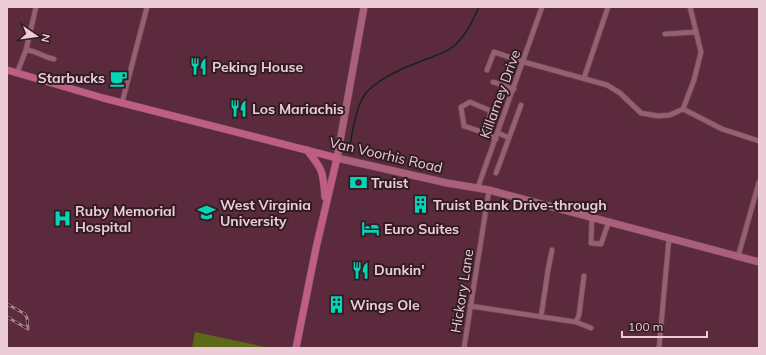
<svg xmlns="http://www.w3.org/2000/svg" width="766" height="355" viewBox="0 0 766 355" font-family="Mulish,sans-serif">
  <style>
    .green { fill: #5e6917 }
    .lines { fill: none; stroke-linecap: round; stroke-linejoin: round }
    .stream { stroke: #122420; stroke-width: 1.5 }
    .street-casing { stroke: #724959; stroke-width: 6 }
    .secondary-casing { stroke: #724959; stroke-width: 8 }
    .primary-casing { stroke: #724959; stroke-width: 8 }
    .street { stroke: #966073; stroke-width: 4.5 }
    .secondary { stroke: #aa5f7b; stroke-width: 7 }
    .primary { stroke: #be5e83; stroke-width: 7 }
    .rail-casing { stroke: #a47c8a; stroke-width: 3 }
    .rail { stroke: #321c24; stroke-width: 1.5; stroke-dasharray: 4.5; stroke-linecap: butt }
    .labels { text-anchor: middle; stroke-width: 4; stroke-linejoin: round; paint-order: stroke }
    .poi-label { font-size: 14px; font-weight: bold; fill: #ecccd6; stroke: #321c24; text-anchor: start }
    .street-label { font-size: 14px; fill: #ecccd6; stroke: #321c24 }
  </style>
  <rect width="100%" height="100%" fill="#5b2b3d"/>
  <path class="green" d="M195 332 265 347V348H192Z"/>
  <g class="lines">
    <path class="stream" d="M350 144C353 129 355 112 363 97 372 82 402 68 419 62 431 57 448 53 457 43 467 33 473 20 479 7"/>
    <defs>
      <path id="street" d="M665 34 696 32
        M26 50C38 51 42 57 54 59
        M487 70 494 52 524 62 607 85 620 93 641 113 658 116 670 115 683 109 694 80 701 52 690 7
        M17 73 26 50 36 7
        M584 78 608 7
        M493 82 514 89
        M122 103 147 7
        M683 109 722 129 759 141
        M485 133 464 126 461 107 470 102 491 111 485 133 496 139
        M498 133 509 138 521 105
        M496 173 509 138
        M478 187 542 7
        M592 217 591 243 601 244 609 221
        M738 257 759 182
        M470 306 576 322 591 328
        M541 317 548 270 552 250
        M576 322 579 315 584 276
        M464 348 489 190
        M659 348 669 238"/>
      <path id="secondary" d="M364 7 337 158 447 183 489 190 759 262"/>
      <path id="primary" d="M7 70 103 98 337 158 316 248 296 348
        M307 150C323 170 323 171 325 197"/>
    </defs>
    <use href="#street" class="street-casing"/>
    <use href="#secondary" class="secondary-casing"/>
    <use href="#primary" class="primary-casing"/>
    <use href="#street" class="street"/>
    <use href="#secondary" class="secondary"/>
    <use href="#primary" class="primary"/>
    <defs>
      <path id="rail" d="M7 304 25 314 27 318 28 329
        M7 317 28 329"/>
    </defs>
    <use href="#rail" class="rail-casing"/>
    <use href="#rail" class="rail"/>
  </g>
  <defs>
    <symbol id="restaurant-bare" viewBox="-9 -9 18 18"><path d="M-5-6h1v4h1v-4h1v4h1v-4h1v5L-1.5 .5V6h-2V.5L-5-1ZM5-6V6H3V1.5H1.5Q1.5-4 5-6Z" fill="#04d5b6" stroke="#321c24" stroke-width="2.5" paint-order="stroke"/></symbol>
    <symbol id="cafe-bare" viewBox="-9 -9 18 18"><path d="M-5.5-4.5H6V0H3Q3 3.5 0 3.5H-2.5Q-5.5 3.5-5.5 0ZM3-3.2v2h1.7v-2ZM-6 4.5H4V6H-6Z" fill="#04d5b6" stroke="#321c24" stroke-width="2.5" paint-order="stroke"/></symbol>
    <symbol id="bank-bare" viewBox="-9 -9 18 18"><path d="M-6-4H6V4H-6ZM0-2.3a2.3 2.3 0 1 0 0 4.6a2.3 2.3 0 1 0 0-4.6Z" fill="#04d5b6" stroke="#321c24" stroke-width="2.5" paint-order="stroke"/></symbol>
    <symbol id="building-bare" viewBox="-9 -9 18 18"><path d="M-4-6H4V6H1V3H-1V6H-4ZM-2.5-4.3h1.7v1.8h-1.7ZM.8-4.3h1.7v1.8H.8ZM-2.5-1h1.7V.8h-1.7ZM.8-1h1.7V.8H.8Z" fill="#04d5b6" stroke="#321c24" stroke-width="2.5" paint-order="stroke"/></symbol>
    <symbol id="university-bare" viewBox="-9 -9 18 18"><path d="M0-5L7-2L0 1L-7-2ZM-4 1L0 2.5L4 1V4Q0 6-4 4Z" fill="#04d5b6" stroke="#321c24" stroke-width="2.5" paint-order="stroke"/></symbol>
    <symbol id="hospital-bare" viewBox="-9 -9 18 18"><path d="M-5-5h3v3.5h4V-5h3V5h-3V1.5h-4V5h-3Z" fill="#04d5b6" stroke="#321c24" stroke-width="2.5" paint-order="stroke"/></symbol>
    <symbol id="hotel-bare" viewBox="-9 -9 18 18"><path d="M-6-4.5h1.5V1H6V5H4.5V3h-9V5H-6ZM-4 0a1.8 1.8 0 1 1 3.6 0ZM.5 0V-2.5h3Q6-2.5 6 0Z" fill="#04d5b6" stroke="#321c24" stroke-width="2.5" paint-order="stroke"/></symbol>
  </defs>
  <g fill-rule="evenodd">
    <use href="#restaurant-bare" x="186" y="54" width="25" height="25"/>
    <use href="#cafe-bare" x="106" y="66" width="25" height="25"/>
    <use href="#restaurant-bare" x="226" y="96" width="25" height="25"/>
    <use href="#bank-bare" x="346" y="170" width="25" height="25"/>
    <use href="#building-bare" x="408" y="192" width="25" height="25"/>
    <use href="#university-bare" x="194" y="200" width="25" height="25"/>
    <use href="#hospital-bare" x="50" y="206" width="25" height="25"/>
    <use href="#hotel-bare" x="358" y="216" width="25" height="25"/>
    <use href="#restaurant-bare" x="348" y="258" width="25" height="25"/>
    <use href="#building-bare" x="324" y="292" width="25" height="25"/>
  </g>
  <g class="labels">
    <g class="poi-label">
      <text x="212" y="72">Peking House</text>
      <text x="105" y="83" text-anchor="end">Starbucks</text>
      <text x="252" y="114">Los Mariachis</text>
      <text x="371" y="188">Truist</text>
      <text x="220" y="210">West Virginia<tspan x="220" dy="16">University</tspan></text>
      <text x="433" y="210">Truist Bank Drive-through</text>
      <text x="75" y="216">Ruby Memorial<tspan x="75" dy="16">Hospital</tspan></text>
      <text x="384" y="234">Euro Suites</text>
      <text x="374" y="275">Dunkin'</text>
      <text x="350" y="310">Wings Ole</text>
    </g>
    <g class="street-label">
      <text transform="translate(500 94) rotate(-70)" y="5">Killarney Drive</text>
      <text transform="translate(386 155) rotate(13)" y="5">Van Voorhis Road</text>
      <text transform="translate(462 291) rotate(-81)" y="5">Hickory Lane</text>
    </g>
  </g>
  <rect width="766" height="355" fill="none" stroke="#ecccd6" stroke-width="16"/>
  <g transform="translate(36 36) rotate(103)" stroke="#321c24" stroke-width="3" paint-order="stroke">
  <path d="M0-3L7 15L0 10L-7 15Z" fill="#ecccd6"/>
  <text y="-6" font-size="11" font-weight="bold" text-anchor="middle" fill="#ecccd6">N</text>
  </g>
  <path d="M622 331v6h85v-6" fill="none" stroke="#ecccd6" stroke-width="2"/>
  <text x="628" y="331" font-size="12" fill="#ecccd6" stroke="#321c24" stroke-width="3" paint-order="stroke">100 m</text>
</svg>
